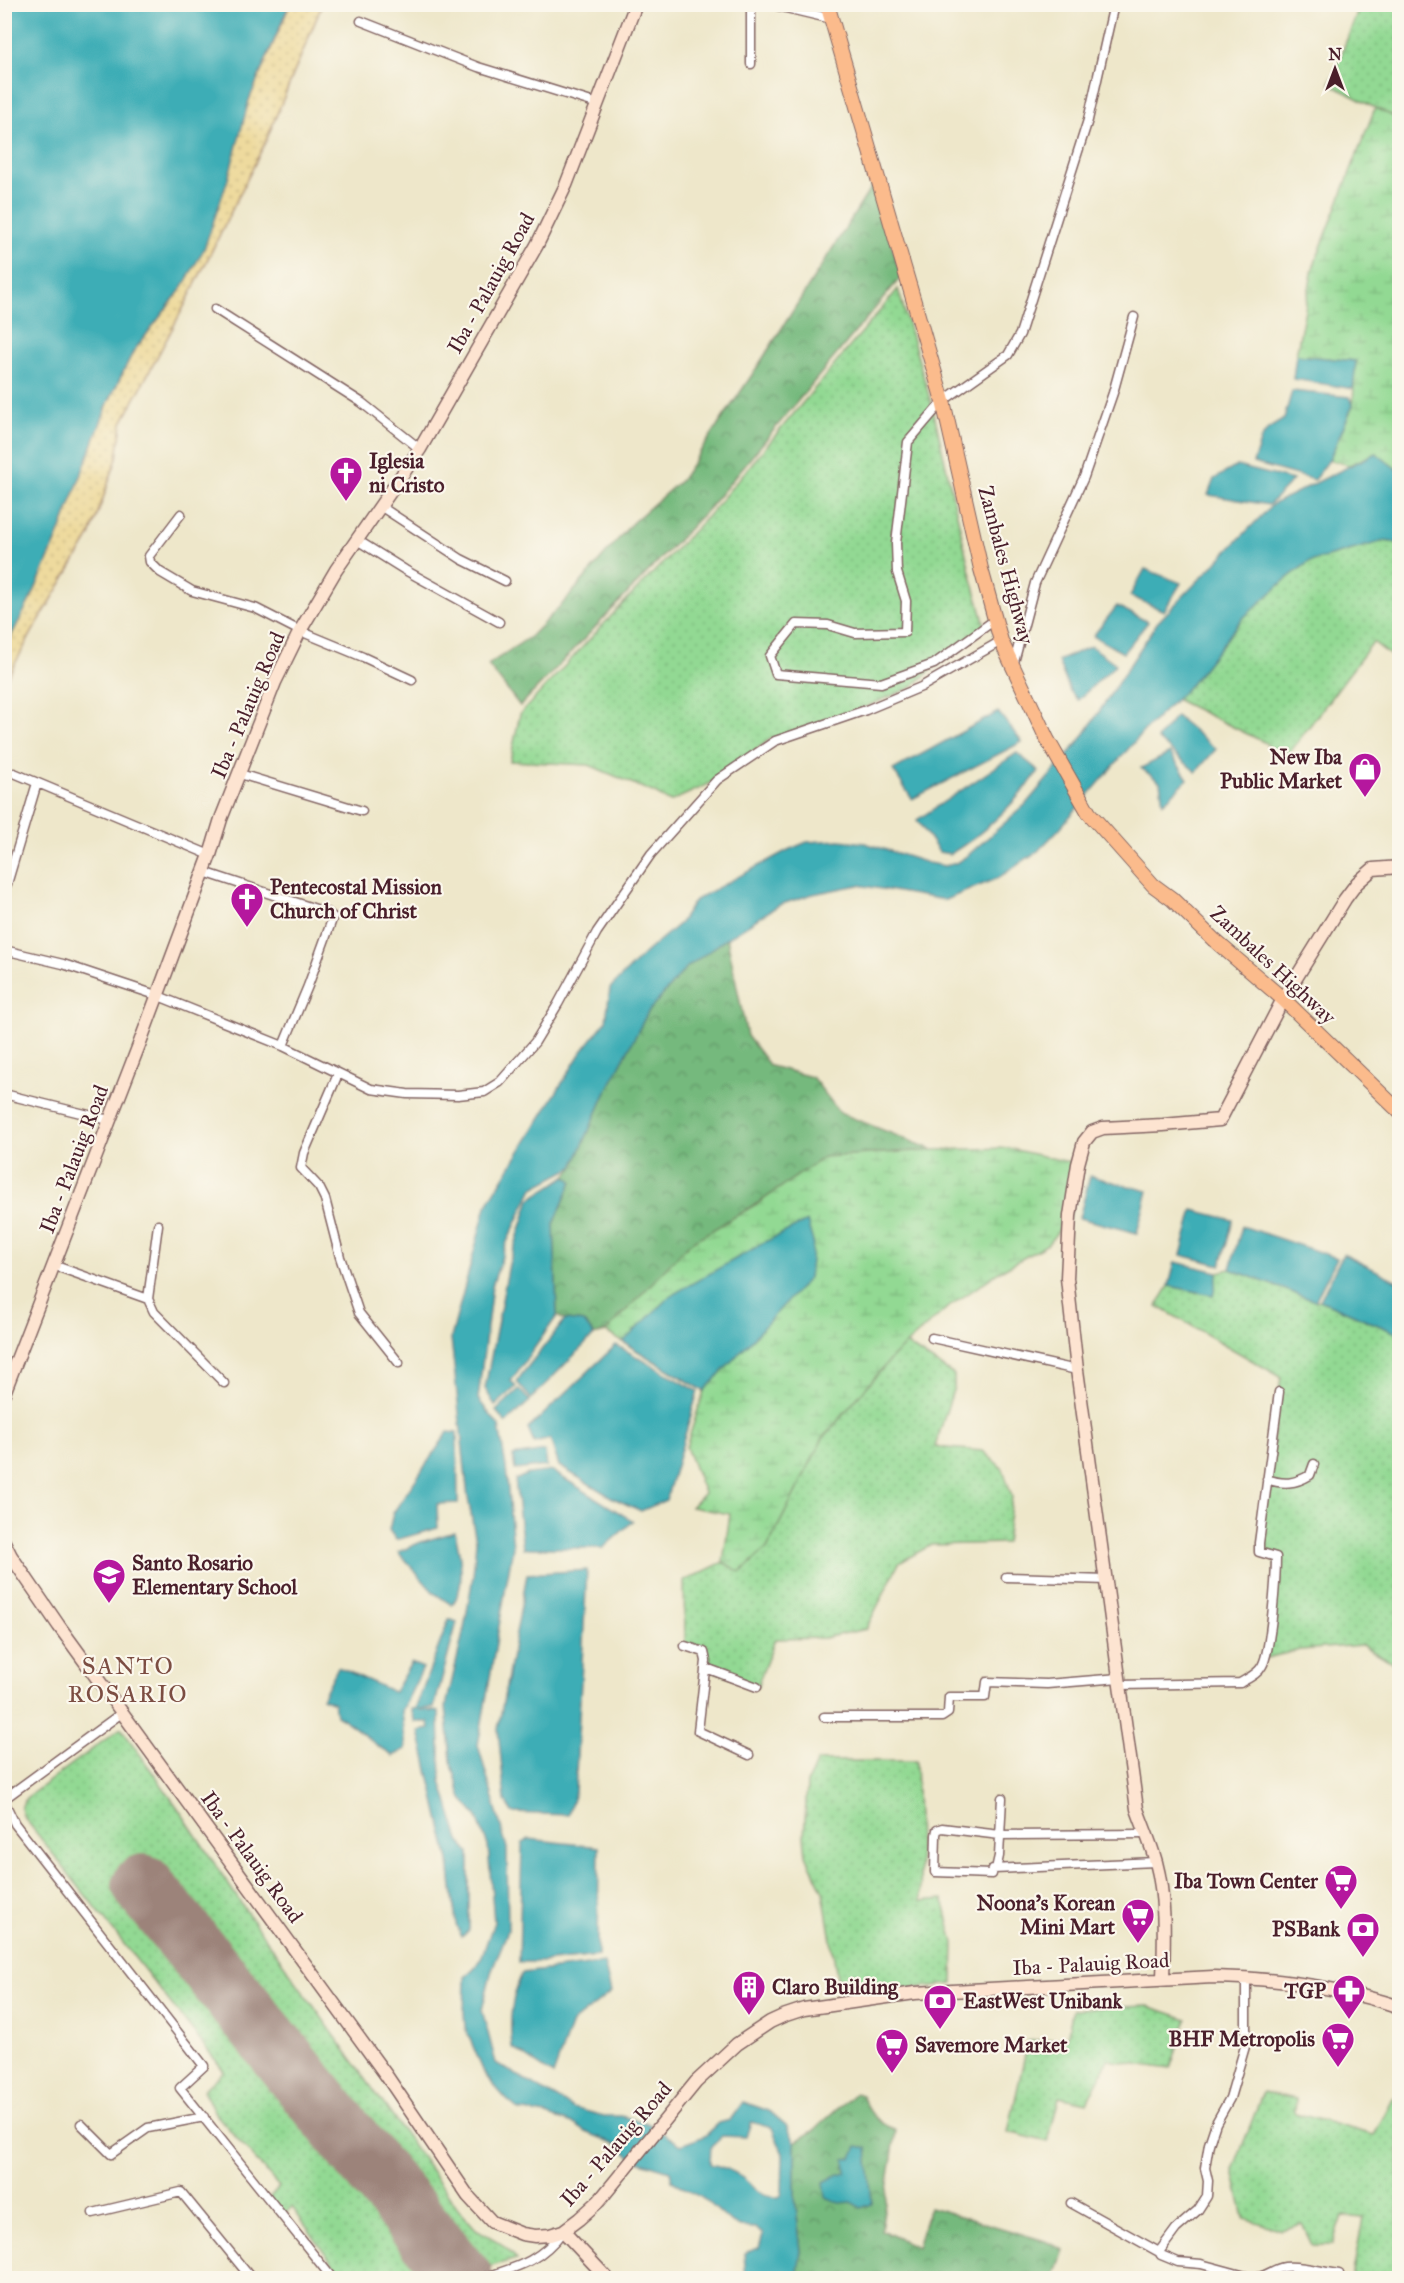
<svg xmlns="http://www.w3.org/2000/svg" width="1404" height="2283" viewBox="0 0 1404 2283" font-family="'IM FELL Great Primer',serif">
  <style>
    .grass { fill: url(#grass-dots); stroke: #6e7c5f; stroke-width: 1.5 }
    .forest { fill: url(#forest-crowns); stroke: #606c54; stroke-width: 1.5 }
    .wetland { fill: url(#wetland-marsh); stroke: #6e7c5f; stroke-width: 1.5 }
    .sand { fill: url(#sand-dots); stroke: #9c7c64; stroke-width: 1.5 }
    .water { fill: #3cadb6; stroke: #436670; stroke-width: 1.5; fill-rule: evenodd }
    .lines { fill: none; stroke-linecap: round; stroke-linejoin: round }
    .runway { stroke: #9c837a; stroke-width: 62 }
    .street-casing { stroke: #836563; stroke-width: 11 }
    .secondary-casing { stroke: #836563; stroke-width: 15 }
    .primary-casing { stroke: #836563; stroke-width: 16 }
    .street { stroke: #fff; stroke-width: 8 }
    .secondary { stroke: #fde4d1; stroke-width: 12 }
    .primary { stroke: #fbbb8c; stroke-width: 14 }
    .labels { text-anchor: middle; stroke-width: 4.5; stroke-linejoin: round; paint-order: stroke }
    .street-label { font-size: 21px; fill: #4a1f2b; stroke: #fbf7ec }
    .poi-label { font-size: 21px; font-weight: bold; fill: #4a1f2b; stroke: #fbf7ec; text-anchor: start }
    .quarter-label { font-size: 24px; letter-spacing: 1.5px; fill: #7c4d42; stroke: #fbf7ec }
  </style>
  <defs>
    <pattern id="grass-dots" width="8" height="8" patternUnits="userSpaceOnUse" patternTransform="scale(1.5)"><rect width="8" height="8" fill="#92d993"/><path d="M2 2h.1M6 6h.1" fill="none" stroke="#7fba7f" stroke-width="1.8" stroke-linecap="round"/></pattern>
    <pattern id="forest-crowns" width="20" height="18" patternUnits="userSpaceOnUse" patternTransform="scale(1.5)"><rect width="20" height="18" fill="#75b97d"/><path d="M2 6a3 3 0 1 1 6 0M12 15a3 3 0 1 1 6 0" fill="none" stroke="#629667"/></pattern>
    <pattern id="wetland-marsh" width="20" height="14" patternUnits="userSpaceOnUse" patternTransform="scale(1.5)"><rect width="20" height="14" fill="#92d993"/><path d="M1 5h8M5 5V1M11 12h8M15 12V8" fill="none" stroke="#7fba7f"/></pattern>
    <pattern id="sand-dots" width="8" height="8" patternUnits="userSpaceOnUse" patternTransform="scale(1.5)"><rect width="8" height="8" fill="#eeda9e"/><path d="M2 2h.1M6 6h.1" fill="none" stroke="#cebb88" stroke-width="1.8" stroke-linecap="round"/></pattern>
  </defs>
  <rect width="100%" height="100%" fill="#fbf7ec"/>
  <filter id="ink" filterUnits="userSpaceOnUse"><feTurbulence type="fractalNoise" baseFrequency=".0167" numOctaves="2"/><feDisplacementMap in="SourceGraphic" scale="12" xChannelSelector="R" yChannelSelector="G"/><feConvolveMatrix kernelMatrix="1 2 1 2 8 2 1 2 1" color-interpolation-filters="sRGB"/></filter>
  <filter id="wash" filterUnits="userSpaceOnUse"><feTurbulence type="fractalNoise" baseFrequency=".008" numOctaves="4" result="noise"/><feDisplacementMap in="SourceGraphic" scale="24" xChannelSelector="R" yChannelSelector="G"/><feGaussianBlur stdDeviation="1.35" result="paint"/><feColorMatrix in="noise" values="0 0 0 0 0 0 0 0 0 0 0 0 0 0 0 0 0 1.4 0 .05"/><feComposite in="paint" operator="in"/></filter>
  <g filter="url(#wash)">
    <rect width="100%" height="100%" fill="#eee7ca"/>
    <path class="grass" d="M1360 5H1399V119L1375 108 1330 84Z
      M898 289 934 413 970 572 985 625 910 688 858 710 769 740 715 781 670 802 655 793 589 765 510 761 520 714 615 612 707 517Z
      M1384 541 1399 543V662L1373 642 1284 760 1264 742 1175 699 1191 684 1242 619 1285 580 1309 562Z
      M1230 1269 1315 1301 1320 1300 1399 1334V1663H1392L1362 1645 1300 1650 1266 1658 1276 1557 1259 1552 1281 1377 1157 1306 1169 1286 1213 1295 1218 1272Z
      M906 1344 954 1375V1387L935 1447 983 1451 1003 1469 1012 1497 1006 1543 931 1545 899 1563 866 1629 824 1638 775 1639 757 1687 706 1668 704 1652 685 1646 684 1581 723 1562 741 1572 767 1548 823 1438 893 1356Z
      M121 1728 178 1808 250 1917 460 2211 476 2229 499 2242 517 2259 477 2270 156 1875 129 1896 438 2277 343 2278 292 2207 283 2215 269 2198 279 2187 215 2113 203 2090 224 2071 23 1816 21 1808 26 1798Z
      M817 1761H916L921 1901 943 1899 954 1943 953 1984 840 1995 823 1892 806 1855 804 1837 807 1783Z
      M1148 2006 1187 2019 1170 2069 1108 2060 1087 2103 1059 2097 1048 2142 1008 2132 1028 2041 1067 2038 1073 2009Z
      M1263 2092 1296 2099 1295 2113 1374 2135 1393 2098 1399 2096V2278H1352L1363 2218 1342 2216 1332 2245H1312L1302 2224 1281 2230 1244 2218 1233 2170Z"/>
    <path class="forest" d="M874 183 901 277 709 508 520 706 488 665 531 636 566 600 632 523 681 480 756 369Z
      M727 938 747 1036 770 1066 812 1077 840 1113 933 1150 824 1157 760 1202 691 1243 606 1332 594 1335 584 1322 565 1320 557 1316 554 1224 572 1181 566 1176 573 1167 604 1096 648 1012 686 968Z
      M855 2093 862 2095C869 2114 876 2121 896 2130L881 2230 917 2247 930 2207 1045 2241 1064 2250 1054 2278H797L801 2251 795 2198V2142L813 2131Z"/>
    <path class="wetland" d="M1375 108 1399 119V471L1376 453 1349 465 1329 460 1353 405 1355 361 1296 355 1313 268Z
      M1007 1148 1078 1164 1070 1216 1048 1244 1002 1270 946 1309 893 1356 823 1438 767 1548 740 1572 723 1562 730 1514 691 1507 704 1493 686 1447 704 1391 606 1332 690 1243 760 1202 824 1157 933 1150Z"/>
    <path class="sand" d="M290 5H322L265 143 188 299 122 423 117 458 90 536 34 629 5 682V648L34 592 59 534 108 403 133 352 182 288 249 100Z"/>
    <path class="water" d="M5 4 289 5 249 100 228 179 204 249 182 288 133 352 108 403 59 534 34 592 5 648Z
      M1296 355 1356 361 1353 389 1293 379Z
      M1292 391 1350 397 1353 405 1329 460 1314 480 1253 463 1261 439 1268 429 1284 419Z
      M1376 453 1399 471V543L1384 541 1309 562 1285 580 1242 619 1191 684 1142 733 1060 828 1038 851 998 878 945 900 858 885 813 894 779 905 727 938 686 968 648 1012 604 1096 573 1167 533 1188 507 1242 492 1286 478 1399 499 1426 506 1467 513 1547 478 1745 507 1848 508 1930 491 1973 482 2010 496 2063 573 2108 604 2116H621L647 2123 681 2145 705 2136 719 2123 730 2120 743 2102 769 2111 786 2125 795 2142V2198L801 2251 797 2278H746L744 2253 759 2248 763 2234 755 2228 740 2227 730 2222 707 2201 672 2181 670 2171 632 2159 616 2144 586 2132 576 2125 546 2115 519 2110 506 2099 485 2075 465 2027 464 2013 465 1977 474 1969 482 1956 494 1922 488 1846 476 1815 462 1799 451 1761 446 1706 464 1629 473 1576 476 1541 468 1498 451 1338 486 1206 580 1054 606 1021 610 988 646 952 680 923 695 900 788 850 807 842 840 840 865 843 928 863 945 866 956 863 967 856 1025 805 1082 738 1157 623 1273 504ZM751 2122 772 2128 783 2154 782 2194 779 2197C758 2198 757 2187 742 2177 733 2171 721 2166 710 2164L711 2146 722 2136 746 2137Z
      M1237 466 1293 480 1269 505 1208 495 1214 479Z
      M1145 569 1181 583 1164 611 1130 596Z
      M1117 606 1148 622 1123 653 1093 636Z
      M1091 646 1116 664 1078 700 1070 691 1058 661Z
      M998 712 1022 742 912 799 893 770Z
      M1176 716 1216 749 1196 772 1157 739Z
      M1017 753 1039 771C1016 802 984 834 950 854L939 852 917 820Z
      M1170 753 1188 779 1163 803 1160 782 1141 768Z
      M566 1176 572 1181 554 1224 557 1316 511 1381 516 1387 495 1406 485 1388 509 1264 530 1199Z
      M1090 1176 1148 1191 1137 1233 1079 1218Z
      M1193 1210 1233 1220 1221 1265 1181 1255Z
      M807 1221 813 1242 809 1278 704 1391 623 1342 670 1296 765 1242Z
      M1242 1226 1337 1258 1315 1301 1230 1269Z
      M1343 1254 1399 1282V1334L1320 1300Z
      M1175 1262 1218 1272 1213 1295 1169 1286Z
      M565 1320 584 1322 594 1335 531 1399 517 1382 522 1374Z
      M616 1345 698 1391 666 1500 641 1511 611 1497 559 1466 550 1439 534 1443 528 1429Z
      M519 1389 530 1401 506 1423 496 1411Z
      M448 1432 457 1433 458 1503 437 1504 438 1528 396 1540 389 1530 393 1513Z
      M545 1451 547 1466 515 1470 513 1456Z
      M552 1471 633 1521 603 1548H523L515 1480 528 1474Z
      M455 1532C460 1554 467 1586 452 1605L434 1593 398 1552 421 1542Z
      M587 1570 575 1792 568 1815 512 1813 505 1801 498 1729 527 1574Z
      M449 1619 457 1622 434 1708 417 1709 439 1712 441 1781 459 1840 469 1853V1930L462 1937 456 1924 449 1861 419 1731 430 1729 429 1722H415L411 1709H415Z
      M411 1663 423 1668 402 1711 406 1749 393 1756C372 1744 357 1726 336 1715L334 1703 322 1698 338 1667 394 1692Z
      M529 1839 599 1847 598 1956 542 1962H519L522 1844Z
      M604 1963 611 1992 572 2023 553 2075 512 2047C509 2018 511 2000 522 1973Z
      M857 2146 867 2148 872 2204 861 2208 851 2202 840 2203 826 2197 824 2182 837 2175 846 2172 845 2159 852 2158Z"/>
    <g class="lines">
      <path class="runway" d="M143 1885 462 2278"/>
    </g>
  </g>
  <g filter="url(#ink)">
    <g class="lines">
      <defs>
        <path id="street" d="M751 4V64
          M769 4 832 19
          M361 21 478 67 598 104
          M215 309 361 402 420 449
          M380 506 461 559 505 581
          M181 514 149 556 150 562 160 572 192 591 255 608 300 631 363 657 412 680
          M357 540 405 570 499 622
          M996 619 934 664 881 683 776 674 770 656 796 624 828 625 855 633 905 632 906 601 897 572 896 543 908 442 943 401 1008 355 1020 334 1088 120 1114 4
          M1013 666 1035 583 1084 477 1113 393 1134 317
          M14 773 210 855
          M240 774 362 811
          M204 872 328 913 333 917 308 986 283 1046
          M7 884 37 783
          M4 950 63 964 156 995 283 1046 371 1089 407 1094 458 1095 484 1092 500 1082 535 1042 558 1004 597 932 651 854 717 780 775 741 866 710 921 687 1001 641
          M338 1074 304 1153 301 1168 319 1187 325 1199 340 1257 359 1313 399 1363
          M4 1094 109 1120
          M53 1265 148 1299 154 1312 224 1383
          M148 1299 158 1225
          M932 1338 1077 1370
          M1267 1479C1283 1485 1295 1484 1310 1475L1314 1464
          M1006 1577 1107 1580
          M685 1646 704 1652 706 1661 698 1731 749 1755
          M706 1668 757 1687
          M1120 1685 1240 1683C1248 1678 1258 1674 1262 1666 1271 1651 1276 1577 1276 1557L1259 1552V1543L1279 1392
          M824 1717H942L948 1713 949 1697H985L987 1682 1047 1684 1119 1678
          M4 1799 123 1712
          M4 1801 15 1824 204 2066 180 2088 332 2278
          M1146 1834 1000 1835 942 1828 937 1830 936 1835 935 1872 992 1874 993 1869 1156 1862
          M996 1869 999 1856 1002 1798
          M1246 1978V2043L1230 2098 1216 2123 1209 2144 1205 2168 1208 2181 1207 2196 1198 2210 1176 2229 1159 2252 1161 2255 1178 2262 1201 2264 1253 2278C1265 2278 1272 2269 1285 2267 1301 2265 1322 2272 1339 2274
          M81 2124 111 2154 148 2128 204 2117
          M1071 2203 1159 2252
          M93 2213 181 2192 251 2278
          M483 2278C517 2267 540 2262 563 2231"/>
        <path id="secondary" d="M4 1393 139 1045 210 855 221 819 275 682 300 631 336 570 420 449 537 245 566 185 636 4
          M4 1542 11 1556 59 1626 386 2075 468 2196 492 2222 522 2234 535 2236 550 2235 563 2231 579 2219 599 2201 696 2082 737 2044 770 2022 783 2016 804 2009 915 1993 1213 1977C1277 1978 1338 1987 1400 2007
          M1163 1979C1164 1941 1166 1899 1156 1862 1151 1844 1143 1826 1137 1809L1077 1370 1067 1278 1070 1216 1078 1164 1084 1142 1092 1132 1103 1128 1163 1125 1220 1120 1283 999 1345 899 1357 883 1373 869 1400 867
          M563 2231 607 2278"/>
        <path id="primary" d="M827 4 943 401 981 569 1001 641 1047 739 1089 813 1153 885 1172 899 1213 939 1283 999 1400 1112"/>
      </defs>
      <use href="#street" class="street-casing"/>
      <use href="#secondary" class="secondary-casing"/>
      <use href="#primary" class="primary-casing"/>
      <use href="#street" class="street"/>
      <use href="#secondary" class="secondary"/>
      <use href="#primary" class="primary"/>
    </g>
  </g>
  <defs>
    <symbol id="church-pin" viewBox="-11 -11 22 30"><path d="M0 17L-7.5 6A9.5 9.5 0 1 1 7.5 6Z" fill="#b5179e" stroke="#fbf7ec"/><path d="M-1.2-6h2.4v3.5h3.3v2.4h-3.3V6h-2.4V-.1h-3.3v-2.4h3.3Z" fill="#fff"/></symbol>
    <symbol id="shop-pin" viewBox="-11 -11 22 30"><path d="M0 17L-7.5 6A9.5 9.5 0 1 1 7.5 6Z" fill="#b5179e" stroke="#fbf7ec"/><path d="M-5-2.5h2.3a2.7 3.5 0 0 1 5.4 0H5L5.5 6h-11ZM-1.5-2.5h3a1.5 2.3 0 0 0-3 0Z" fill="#fff"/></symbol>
    <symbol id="school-pin" viewBox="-11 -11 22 30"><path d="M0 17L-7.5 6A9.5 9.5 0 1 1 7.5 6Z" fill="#b5179e" stroke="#fbf7ec"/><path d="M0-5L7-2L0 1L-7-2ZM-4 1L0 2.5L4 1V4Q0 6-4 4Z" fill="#fff"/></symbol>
    <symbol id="supermarket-pin" viewBox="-11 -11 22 30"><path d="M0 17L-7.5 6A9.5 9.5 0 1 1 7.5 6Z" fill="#b5179e" stroke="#fbf7ec"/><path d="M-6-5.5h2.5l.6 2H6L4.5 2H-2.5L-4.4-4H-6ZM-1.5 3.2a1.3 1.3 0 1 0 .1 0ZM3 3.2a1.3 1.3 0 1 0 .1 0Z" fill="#fff"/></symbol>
    <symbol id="bank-pin" viewBox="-11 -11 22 30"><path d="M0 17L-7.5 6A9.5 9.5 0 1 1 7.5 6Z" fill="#b5179e" stroke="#fbf7ec"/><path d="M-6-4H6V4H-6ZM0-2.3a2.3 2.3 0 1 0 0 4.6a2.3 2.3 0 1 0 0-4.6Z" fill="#fff"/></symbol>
    <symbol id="building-pin" viewBox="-11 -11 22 30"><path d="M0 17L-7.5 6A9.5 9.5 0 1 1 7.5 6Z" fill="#b5179e" stroke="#fbf7ec"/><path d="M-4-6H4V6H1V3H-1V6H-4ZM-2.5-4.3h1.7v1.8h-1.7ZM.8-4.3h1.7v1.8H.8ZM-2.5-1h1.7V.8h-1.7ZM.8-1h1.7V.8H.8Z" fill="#fff"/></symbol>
    <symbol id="pharmacy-pin" viewBox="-11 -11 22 30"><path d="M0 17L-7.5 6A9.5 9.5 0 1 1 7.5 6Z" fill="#b5179e" stroke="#fbf7ec"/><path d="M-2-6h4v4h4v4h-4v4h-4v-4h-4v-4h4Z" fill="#fff"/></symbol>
  </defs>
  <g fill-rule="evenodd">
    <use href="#church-pin" x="327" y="454" width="38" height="52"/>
    <use href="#shop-pin" x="1346" y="750" width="38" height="52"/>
    <use href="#church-pin" x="228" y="880" width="38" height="52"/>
    <use href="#school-pin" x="90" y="1556" width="38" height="52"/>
    <use href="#supermarket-pin" x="1322" y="1862" width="38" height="52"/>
    <use href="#supermarket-pin" x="1119" y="1896" width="38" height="52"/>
    <use href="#bank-pin" x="1344" y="1910" width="38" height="52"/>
    <use href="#building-pin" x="730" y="1968" width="38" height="52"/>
    <use href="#pharmacy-pin" x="1330" y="1972" width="38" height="52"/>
    <use href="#bank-pin" x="921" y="1982" width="38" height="52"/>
    <use href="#supermarket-pin" x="1319" y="2020" width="38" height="52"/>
    <use href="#supermarket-pin" x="873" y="2026" width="38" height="52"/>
  </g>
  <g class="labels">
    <g class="street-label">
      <text transform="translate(491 283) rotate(-61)" y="7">Iba - Palauig Road</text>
      <text transform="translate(1006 565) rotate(75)" y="7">Zambales Highway</text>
      <text transform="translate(248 705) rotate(-67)" y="7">Iba - Palauig Road</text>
      <text transform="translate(1273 965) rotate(43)" y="7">Zambales Highway</text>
      <text transform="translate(74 1159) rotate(-69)" y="7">Iba - Palauig Road</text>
      <text transform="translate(252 1857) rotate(54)" y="7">Iba - Palauig Road</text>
      <text transform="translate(1091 1964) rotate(-3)" y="7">Iba - Palauig Road</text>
      <text transform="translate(616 2144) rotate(-49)" y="7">Iba - Palauig Road</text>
    </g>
    <g class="poi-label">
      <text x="369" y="468">Iglesia<tspan x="369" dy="24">ni Cristo</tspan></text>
      <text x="1342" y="764" text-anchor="end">New Iba<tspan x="1342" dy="24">Public Market</tspan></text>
      <text x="270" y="894">Pentecostal Mission<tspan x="270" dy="24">Church of Christ</tspan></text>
      <text x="132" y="1570">Santo Rosario<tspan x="132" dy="24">Elementary School</tspan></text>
      <text x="1318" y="1888" text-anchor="end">Iba Town Center</text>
      <text x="1115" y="1910" text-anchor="end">Noona's Korean<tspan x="1115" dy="24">Mini Mart</tspan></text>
      <text x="1340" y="1936" text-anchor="end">PSBank</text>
      <text x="772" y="1994">Claro Building</text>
      <text x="1326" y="1998" text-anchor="end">TGP</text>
      <text x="963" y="2008">EastWest Unibank</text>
      <text x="1315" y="2046" text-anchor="end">BHF Metropolis</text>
      <text x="915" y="2052">Savemore Market</text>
    </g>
    <g class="quarter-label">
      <text x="128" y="1674">SANTO<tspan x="128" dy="28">ROSARIO</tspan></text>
    </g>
  </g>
  <rect width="1404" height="2283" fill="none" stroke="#fbf7ec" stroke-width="24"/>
  <g transform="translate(1335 69)" stroke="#fbf7ec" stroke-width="4.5" paint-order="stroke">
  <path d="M0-4.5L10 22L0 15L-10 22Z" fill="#4a1f2b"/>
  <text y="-9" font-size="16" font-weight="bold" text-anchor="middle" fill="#4a1f2b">N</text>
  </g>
</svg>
